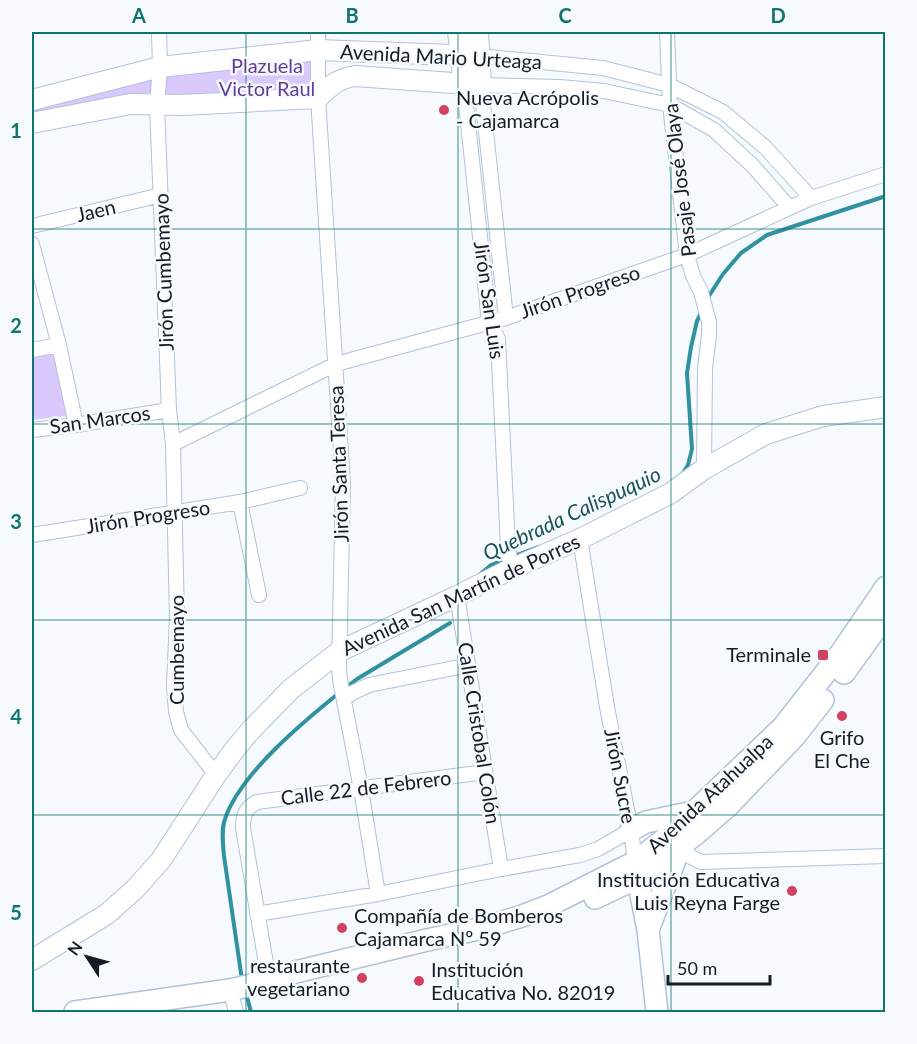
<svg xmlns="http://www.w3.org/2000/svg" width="917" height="1044" viewBox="0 0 917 1044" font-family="Lato,sans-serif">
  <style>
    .green { fill: #dac9fc }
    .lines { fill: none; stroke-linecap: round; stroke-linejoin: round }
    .stream { stroke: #31929f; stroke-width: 4 }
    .street-casing { stroke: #b1c2d8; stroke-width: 16 }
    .secondary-casing { stroke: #b1c2d8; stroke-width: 22 }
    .primary-casing { stroke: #b1c2d8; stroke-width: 24 }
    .street { stroke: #fff; stroke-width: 14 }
    .secondary { stroke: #fff; stroke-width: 20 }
    .primary { stroke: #fff; stroke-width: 21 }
    .grid { fill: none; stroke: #0f766e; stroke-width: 1.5; stroke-opacity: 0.55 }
    .poi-dot { fill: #d14161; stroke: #f6fafe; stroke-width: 2 }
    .labels { text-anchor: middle; stroke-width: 5; stroke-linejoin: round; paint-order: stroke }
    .street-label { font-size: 20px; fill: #151c23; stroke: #f6fafe }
    .park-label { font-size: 20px; fill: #643d98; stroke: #f6fafe }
    .poi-label { font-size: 20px; fill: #151c23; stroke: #f6fafe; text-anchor: start }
    .water-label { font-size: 21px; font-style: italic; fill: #1c535a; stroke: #f6fafe }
    .neatline { fill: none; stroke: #0f766e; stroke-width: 2 }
    .grid-label { font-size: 20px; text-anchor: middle; font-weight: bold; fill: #0f766e }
  </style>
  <rect width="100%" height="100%" fill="#f6fafe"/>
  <path class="green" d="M312 53 309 99 163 101 166 62Z
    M154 72 157 91 32 118V104Z
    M54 351 68 416 32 420V355Z"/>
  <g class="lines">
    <path class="stream" d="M707 299 723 274 741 253 767 235 886 196
      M683 473 688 465 692 449 687 373 691 347 697 321 702 311
      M478 576 491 565 538 547
      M345 688 357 679 450 623
      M242 980 224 856C223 844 221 830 225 819 240 774 303 722 339 693
      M246 993 251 1012"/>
    <defs>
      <path id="street" d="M159 32 160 67 157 105 169 410 173 444 177 617 174 686 176 712 181 730 216 775
        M318 32V98L343 483 339 668 340 680 361 789 378 894
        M667 32 670 105 687 255 693 276 701 292 709 322V335L705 368 704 469
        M480 56 603 68 669 85 723 112 765 147 811 198
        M464 85 489 322 498 339 508 547 511 569
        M32 226 161 195
        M32 244 59 345 76 425
        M506 318 481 85 560 87 604 91 670 105 714 130 753 166 789 207
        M32 350 59 345
        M32 430 76 425 169 410
        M173 444 336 364 506 318 687 255 811 198 886 174
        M240 502 259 595
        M32 535 240 502 300 488
        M580 539 607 707 631 830 635 862
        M457 596 501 869
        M344 699 352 693 369 685 469 665
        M676 842 691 857 701 862 886 856
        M257 914 378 894 501 869 580 855 598 849 631 830
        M269 981 243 828C243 816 245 808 257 802L485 772
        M230 990 236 1012"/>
      <path id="secondary" d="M458 32 464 85
        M32 100 160 67 318 50 480 56
        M32 123 130 104 182 105 318 98C331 85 337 79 355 76L481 85 478 32
        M32 960 107 914 135 889 161 860 216 775 235 749 251 730 291 689 340 651 457 596 511 569 580 539 671 493 704 469 766 434 823 416 886 407"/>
      <path id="primary" d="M844 673 886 615
        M631 830 646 822 693 812
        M635 865 648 930 657 1012
        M595 898 637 878 696 834 729 805 795 736 823 700
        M648 930 680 847
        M75 1012 230 990 269 981 279 976 427 940 483 928 522 916 548 906 635 862 671 834 783 727 841 653 886 587"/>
    </defs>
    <use href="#street" class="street-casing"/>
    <use href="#secondary" class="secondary-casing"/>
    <use href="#primary" class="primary-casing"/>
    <use href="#street" class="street"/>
    <use href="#secondary" class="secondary"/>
    <use href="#primary" class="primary"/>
  </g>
  <path class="grid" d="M246 32V1012M458 32V1012M671 32V1012M32 229H886M32 424H886M32 620H886M32 815H886"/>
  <g class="poi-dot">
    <circle cx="444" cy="110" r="6"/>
    <rect x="817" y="649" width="12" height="12" rx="3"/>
    <circle cx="842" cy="716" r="6"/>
    <circle cx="792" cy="891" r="6"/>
    <circle cx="342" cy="928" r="6"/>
    <circle cx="362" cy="978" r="6"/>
    <circle cx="419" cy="981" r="6"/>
  </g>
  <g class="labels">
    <g class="street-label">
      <text transform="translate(441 57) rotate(3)" y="7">Avenida Mario Urteaga</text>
      <text transform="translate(680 180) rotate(-97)" y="7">Pasaje José Olaya</text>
      <text transform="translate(96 211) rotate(-13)" y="7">Jaen</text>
      <text transform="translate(164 272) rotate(-92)" y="7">Jirón Cumbemayo</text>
      <text transform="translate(580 292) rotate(-19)" y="7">Jirón Progreso</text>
      <text transform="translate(489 300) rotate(82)" y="7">Jirón San Luis</text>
      <text transform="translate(100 420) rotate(-8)" y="7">San Marcos</text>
      <text transform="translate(339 464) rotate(-92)" y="7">Jirón Santa Teresa</text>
      <text transform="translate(148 517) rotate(-9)" y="7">Jirón Progreso</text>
      <text transform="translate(461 595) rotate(-25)" y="7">Avenida San Martín de Porres</text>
      <text transform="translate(177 650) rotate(-90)" y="7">Cumbemayo</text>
      <text transform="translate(479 733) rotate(81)" y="7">Calle Cristobal Colón</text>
      <text transform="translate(620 776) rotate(79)" y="7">Jirón Sucre</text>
      <text transform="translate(366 788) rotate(-7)" y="7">Calle 22 de Febrero</text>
      <text transform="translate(710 794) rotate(-43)" y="7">Avenida Atahualpa</text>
    </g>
    <g class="park-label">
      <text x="267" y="73">Plazuela<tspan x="267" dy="23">Victor Raul</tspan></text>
    </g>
    <g class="poi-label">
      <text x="456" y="105">Nueva Acrópolis<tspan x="456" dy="23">- Cajamarca</tspan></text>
      <text x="811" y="662" text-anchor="end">Terminale</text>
      <text x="842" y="745" text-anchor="middle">Grifo<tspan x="842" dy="23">El Che</tspan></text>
      <text x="780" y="887" text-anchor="end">Institución Educativa<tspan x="780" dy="23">Luis Reyna Farge</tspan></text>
      <text x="354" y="923">Compañía de Bomberos<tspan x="354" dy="23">Cajamarca Nº 59</tspan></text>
      <text x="350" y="973" text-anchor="end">restaurante<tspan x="350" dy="23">vegetariano</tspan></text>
      <text x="431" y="977">Institución<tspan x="431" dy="23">Educativa No. 82019</tspan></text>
    </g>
    <g class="water-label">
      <text transform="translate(572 514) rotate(-25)" y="7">Quebrada Calispuquio</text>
    </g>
  </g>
  <rect width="917" height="1044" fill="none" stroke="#f6fafe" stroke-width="66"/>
  <g transform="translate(87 957) rotate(306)" stroke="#f6fafe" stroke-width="4.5" paint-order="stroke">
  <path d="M0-4.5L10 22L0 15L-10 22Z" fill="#151c23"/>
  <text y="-9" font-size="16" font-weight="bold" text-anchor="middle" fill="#151c23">N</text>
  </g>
  <path d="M668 975v9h102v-9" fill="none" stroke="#151c23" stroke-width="3"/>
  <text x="677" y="975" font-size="18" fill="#151c23" stroke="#f6fafe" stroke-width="4.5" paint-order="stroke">50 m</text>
  <rect x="33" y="33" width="851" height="978" class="neatline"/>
  <g class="grid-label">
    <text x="139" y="23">A</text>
    <text x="352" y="23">B</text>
    <text x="565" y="23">C</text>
    <text x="778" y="23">D</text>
    <text x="16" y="138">1</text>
    <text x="16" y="333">2</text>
    <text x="16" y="529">3</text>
    <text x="16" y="724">4</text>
    <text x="16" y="920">5</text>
  </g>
</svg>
